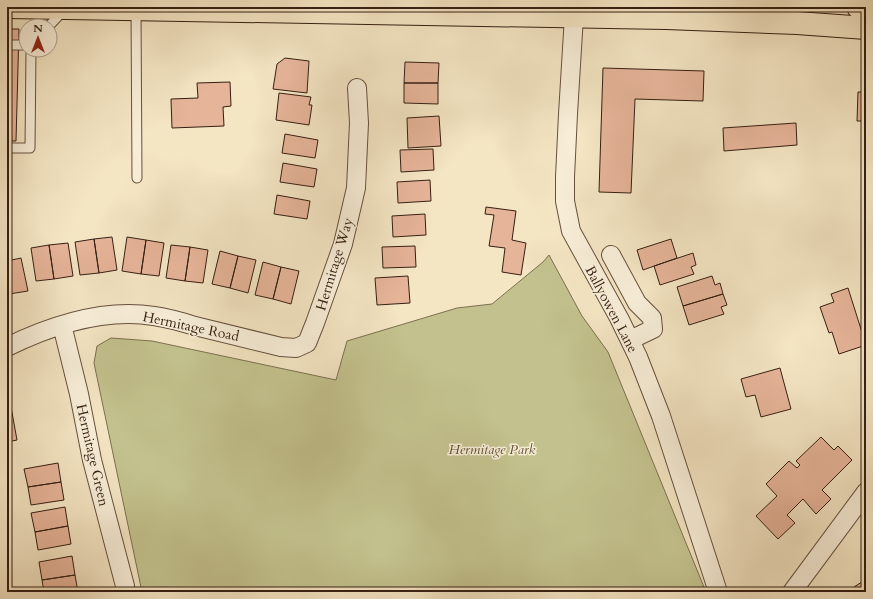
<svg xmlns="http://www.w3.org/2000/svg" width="873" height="599" viewBox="0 0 873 599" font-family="Cardo,serif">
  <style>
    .green { fill: #c3c28e; stroke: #7c7050 }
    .building { fill: #e6b499; stroke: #361f12 }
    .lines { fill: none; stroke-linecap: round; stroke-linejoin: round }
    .service-casing { stroke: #66503e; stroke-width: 11 }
    .minor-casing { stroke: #66503e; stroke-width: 20 }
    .trunk-casing { stroke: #361f12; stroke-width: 24 }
    .service { stroke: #f8eed8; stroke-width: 9 }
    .minor { stroke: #f8eed8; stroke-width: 18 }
    .trunk { stroke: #f4e5c3; stroke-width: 22 }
    .labels { text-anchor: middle; stroke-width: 3; stroke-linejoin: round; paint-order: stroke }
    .street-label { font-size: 14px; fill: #361f12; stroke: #f8eed8 }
    .park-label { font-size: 14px; font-style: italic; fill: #605037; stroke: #f8eed8 }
  </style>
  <rect width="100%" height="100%" fill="#f4e5c3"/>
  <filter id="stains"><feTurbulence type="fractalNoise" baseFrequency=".005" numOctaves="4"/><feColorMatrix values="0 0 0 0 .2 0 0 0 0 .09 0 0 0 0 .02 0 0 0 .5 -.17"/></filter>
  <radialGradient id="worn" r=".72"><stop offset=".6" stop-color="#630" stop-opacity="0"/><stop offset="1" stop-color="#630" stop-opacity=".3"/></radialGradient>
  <path class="green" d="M549 255 582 316 608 352 706 592H142L94 363 97 346 111 338 152 341 336 380 347 341 457 308 492 304 543 262Z"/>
  <path class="building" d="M7 29H19L16 141H7Z
    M285 58 309 61 307 93 273 89 277 64Z
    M405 62 439 63 438 83H404Z
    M603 68 704 71 703 101 635 99 631 193 599 192Z
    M230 82 231 106 223 107 224 126 172 128 171 99 198 98 197 83Z
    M404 83H438V104L404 103Z
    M858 92H866V121H857Z
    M279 93 311 97 309 105H312L309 125 276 120Z
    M439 116 441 146 408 148 407 118Z
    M796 123 797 145 724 151 723 128Z
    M285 134 318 140 315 158 282 153Z
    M433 149 434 170 401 172 400 150Z
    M283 163 317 169 314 187 280 182Z
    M430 180 431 201 398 203 397 182Z
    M277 195 310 201 307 219 274 214Z
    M486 207 516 211 512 240 526 243 521 275 502 272 505 248 489 246 494 215 485 214Z
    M425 214 426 235 393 237 392 216Z
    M112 237 117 270 99 273 94 239Z
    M127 237 146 240 141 274 122 271Z
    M94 239 99 273 80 275 75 242Z
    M671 239 677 258 643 270 637 250Z
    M146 240 164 243 159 276 141 274Z
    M68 243 73 276 54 279 49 245Z
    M49 245 54 279 36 281 31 248Z
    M171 245 190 247 185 281 166 278Z
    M415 246 416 267 383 268 382 247Z
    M190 247 208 250 203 283 185 281Z
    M220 251 238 256 230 288 212 284Z
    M693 253 696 265 691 267 694 274 660 285 654 266Z
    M238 256 256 260 248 293 230 288Z
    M21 258 28 291 9 294 7 283V261Z
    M263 262 281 267 273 299 255 295Z
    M281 267 299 271 291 304 273 299Z
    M408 276 410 303 377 305 375 278Z
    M712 276 715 285 720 283 723 294 683 306 677 287Z
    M7 283 9 294 7 295Z
    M848 288 866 345 839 354 832 332 829 333 820 307 834 302 831 294Z
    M723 294 727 305 721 307 724 314 689 325 683 306Z
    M780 368 791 409 761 417 755 395 746 397 741 379Z
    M11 407 17 440 7 442V408Z
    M821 437 834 450 838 446 852 460 822 490 831 499 816 514 803 499 787 515 795 523 778 539 756 516 777 496 766 484 789 461 797 468 800 465 796 461Z
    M58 463 61 482 28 487 24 469Z
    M61 482 64 500 31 505 28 487Z
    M65 507 68 526 35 532 31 513Z
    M68 526 71 544 38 550 35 532Z
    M72 556 75 575 42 580 39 562Z
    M866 572V592H858L854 587 865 580 862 575Z
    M75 575 78 592H44L42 580Z"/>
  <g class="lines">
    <defs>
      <path id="service" d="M136 9 137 178
        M49 26 63 11
        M7 45H26
        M7 148H30L31 50"/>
      <path id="minor" d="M574 16 568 114 565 177V201L571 231 619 318 638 357 661 416 718 592
        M611 255 637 303 652 318 653 329 630 340
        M62 325 79 394 92 460 125 586
        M7 347C52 325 103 308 154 316 168 318 182 322 195 326 224 333 253 340 281 347L296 348 307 343 315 323 343 244 356 188 359 123 357 88
        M792 592 866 492"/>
      <path id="trunk" d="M7 7 666 18 797 23 866 28
        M858 7 866 8"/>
    </defs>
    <use href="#service" class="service-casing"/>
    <use href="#minor" class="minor-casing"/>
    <use href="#trunk" class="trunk-casing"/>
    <use href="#service" class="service"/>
    <use href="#minor" class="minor"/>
    <use href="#trunk" class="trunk"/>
  </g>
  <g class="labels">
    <g class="street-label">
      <text transform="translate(334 264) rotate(-73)" y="5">Hermitage Way</text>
      <text transform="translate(612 309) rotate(62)" y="5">Ballyowen Lane</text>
      <text transform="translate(191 326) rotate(12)" y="5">Hermitage Road</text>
      <text transform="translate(93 455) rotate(77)" y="5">Hermitage Green</text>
    </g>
    <g class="park-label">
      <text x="492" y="454">Hermitage Park</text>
    </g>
  </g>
  <rect width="873" height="599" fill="none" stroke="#f4e5c3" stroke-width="24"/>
  <rect x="8" y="8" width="857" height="583" fill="none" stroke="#361f12" stroke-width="2"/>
  <rect x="12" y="12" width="849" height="575" fill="none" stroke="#361f12"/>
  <g transform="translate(38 38)"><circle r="19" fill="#f8eed8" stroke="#aa9b89"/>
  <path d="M0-3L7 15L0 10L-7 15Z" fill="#8f2418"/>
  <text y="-6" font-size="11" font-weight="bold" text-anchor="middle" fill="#361f12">N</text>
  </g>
  <rect width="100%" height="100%" filter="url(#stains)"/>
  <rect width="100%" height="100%" fill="url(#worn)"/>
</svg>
